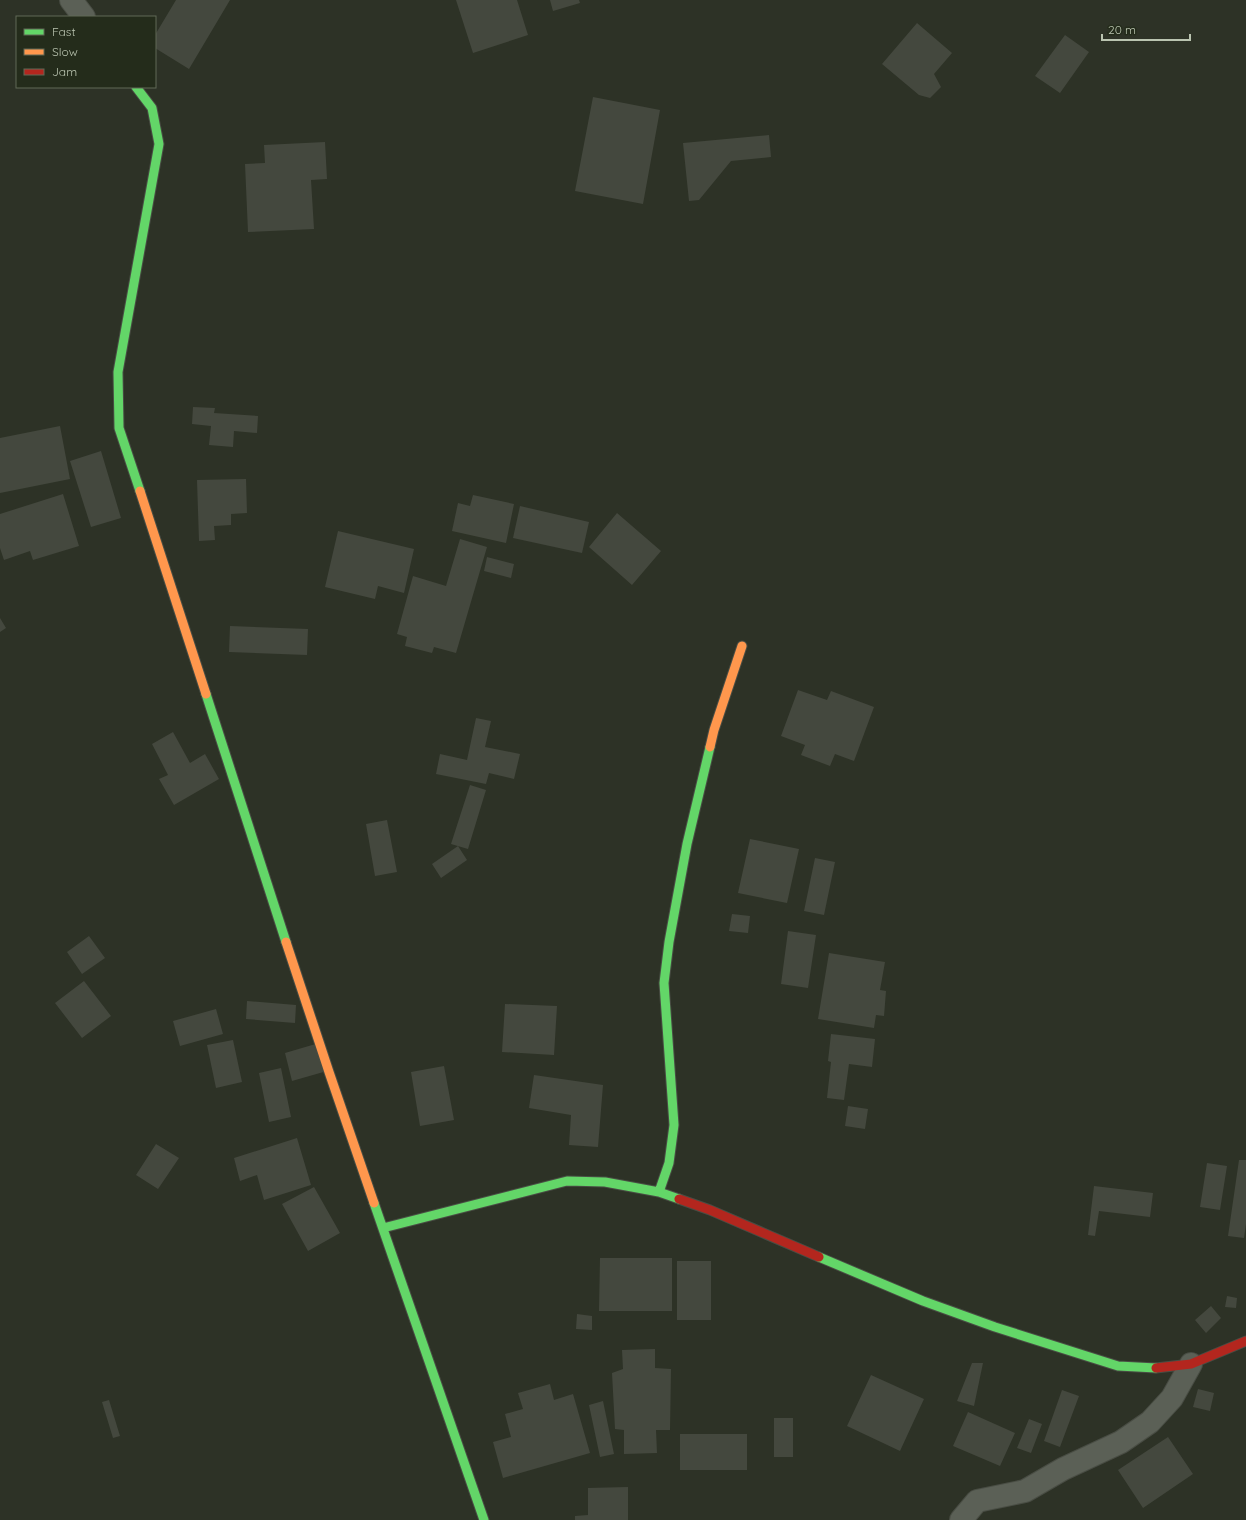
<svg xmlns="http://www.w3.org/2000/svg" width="1246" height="1520" viewBox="0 0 1246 1520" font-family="Quicksand,sans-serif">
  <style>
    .building { fill: #44483e }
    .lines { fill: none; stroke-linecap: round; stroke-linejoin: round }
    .street-casing { stroke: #494d44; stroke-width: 24 }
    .fast-casing { stroke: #494d44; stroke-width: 11 }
    .slow-casing { stroke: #494d44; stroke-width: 11 }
    .jam-casing { stroke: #494d44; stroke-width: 11 }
    .street { stroke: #5b6056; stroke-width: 22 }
    .fast { stroke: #63d668; stroke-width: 9 }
    .slow { stroke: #ff974d; stroke-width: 9 }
    .jam { stroke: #b3261e; stroke-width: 9 }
  </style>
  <rect width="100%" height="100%" fill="#2d3226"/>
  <path class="building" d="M176 0H230L189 69 155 48V35Z
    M456 0H517L528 35 473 53Z
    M550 0H579L580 3 553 11Z
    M917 23 952 53 934 74 941 87 930 98 919 95 882 64Z
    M1065 35 1089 52 1060 93 1035 76Z
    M593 97 660 110 643 204 575 191Z
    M769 135 771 157 731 161 699 200 689 201 683 143Z
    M325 142 327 179 311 180 314 229 248 232 245 164 265 163 264 145Z
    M193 407 215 408 214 413 258 416 257 433 234 431 233 447 209 445 211 426 192 424Z
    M60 426 70 479 0 493V438Z
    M101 451 121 518 91 527 70 461Z
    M246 479 247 513 231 514V525L214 526 215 540 199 541 197 480Z
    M63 494 79 546 33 560 30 551 4 560 0 548V514Z
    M473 495 514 504 506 543 452 531 458 503 470 506Z
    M520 506 589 522 582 553 513 538Z
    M617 513 661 551 632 585 589 547Z
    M338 531 414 549 404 593 378 586 375 599 325 587Z
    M460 539 487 547 456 653 434 647 432 653 405 646 407 637 397 634 413 576 446 586Z
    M487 557 514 564 511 578 484 571Z
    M0 618 6 628 0 632Z
    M230 626 308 629 307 655 229 652Z
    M798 690 827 700 831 691 874 707 854 761 835 754 830 766 801 755 805 745 781 736Z
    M476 718 491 721 485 747 520 754 514 779 489 773 486 784 436 774 440 754 467 760Z
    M173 732 190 763 205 754 219 779 174 805 159 779 168 775 152 744Z
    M470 785 486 790 468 849 451 844Z
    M387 820 397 872 375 876 366 824Z
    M750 839 799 849 787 903 738 893Z
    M458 846 467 860 441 878 432 864Z
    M815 858 835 862 824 915 804 911Z
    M732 914 750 916 748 933 729 931Z
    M788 931 816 935 808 988 781 984Z
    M89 936 105 958 82 974 67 952Z
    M829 953 885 962 880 990 886 991 884 1016 876 1015 874 1028 818 1019Z
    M84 981 111 1016 82 1038 55 1003Z
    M247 1001 296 1005 295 1023 246 1019Z
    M505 1004 557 1006 554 1055 502 1052Z
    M216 1009 223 1034 180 1046 173 1021Z
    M831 1034 875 1039 872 1067 849 1064 844 1100 827 1098 831 1062 828 1061Z
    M233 1040 242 1082 216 1088 207 1045Z
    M319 1043 327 1071 292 1081 285 1053Z
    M444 1066 454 1120 420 1126 411 1072Z
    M281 1068 291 1117 269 1122 259 1073Z
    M534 1075 603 1085 598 1147 569 1145 571 1115 529 1108Z
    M848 1106 868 1109 865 1129 845 1126Z
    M297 1138 311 1185 264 1200 257 1175 240 1181 234 1158Z
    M156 1144 179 1158 158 1189 136 1175Z
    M1239 1160H1246V1224L1244 1238 1228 1236Z
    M1207 1163 1227 1166 1220 1210 1200 1207Z
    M1094 1186 1153 1193 1150 1217 1099 1211 1095 1236 1088 1235Z
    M314 1187 340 1233 308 1251 282 1204Z
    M600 1258H672V1311H599Z
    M677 1261H711V1320H677Z
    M1227 1296 1237 1298 1236 1308 1225 1307Z
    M1211 1306 1221 1318 1206 1333 1195 1320Z
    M577 1314 592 1316V1330L576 1329Z
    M655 1349V1368L671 1369 670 1430H656L657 1453 624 1454V1430L615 1429 612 1373 623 1369 622 1350Z
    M972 1363H983L974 1406 957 1401Z
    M871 1375 924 1399 900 1451 847 1426Z
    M550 1384 554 1400 573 1394 590 1453 503 1478 493 1442 511 1437 505 1414 523 1409 518 1393Z
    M1198 1389 1214 1393 1210 1411 1193 1407Z
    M1062 1390 1079 1396 1060 1447 1044 1441Z
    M109 1400 120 1436 113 1438 102 1402Z
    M603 1401 614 1454 600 1457 589 1405Z
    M968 1412 1015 1433 1000 1466 953 1446Z
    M774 1418H793V1457H774Z
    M1029 1419 1042 1424 1031 1453 1017 1448Z
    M680 1434H747V1470H680Z
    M1168 1437 1193 1474 1143 1508 1118 1470Z
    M628 1487V1520H575V1516L588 1515V1488Z"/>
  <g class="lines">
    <defs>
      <path id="street" d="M71 0 84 17
        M961 1520 977 1501 1025 1491 1063 1469 1121 1442 1150 1422 1172 1398 1191 1364"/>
      <path id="fast" d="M136 87 152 108 159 144 118 372 119 428 140 491
        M206 694 286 942
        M659 1192 669 1163 674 1125 664 983 669 942 687 844 710 747
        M374 1203 484 1520
        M383 1228 567 1181 605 1182 659 1192 679 1199
        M819 1257 923 1301 995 1327 1118 1366 1156 1368"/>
      <path id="slow" d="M140 491 206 694
        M710 747 714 730 742 646
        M286 942 329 1072 374 1203"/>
      <path id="jam" d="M679 1199 710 1210 819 1257
        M1156 1368 1191 1364 1246 1341"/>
    </defs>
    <use href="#street" class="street-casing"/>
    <use href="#fast" class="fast-casing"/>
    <use href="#slow" class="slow-casing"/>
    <use href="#jam" class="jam-casing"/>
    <use href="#street" class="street"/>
    <use href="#fast" class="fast"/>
    <use href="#slow" class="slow"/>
    <use href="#jam" class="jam"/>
  </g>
  <rect x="16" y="16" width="140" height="72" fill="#242c1b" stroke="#606957"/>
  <rect x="24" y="29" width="20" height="6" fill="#63d668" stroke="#606957"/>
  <text x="52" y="36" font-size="12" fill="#bac4b0">Fast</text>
  <rect x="24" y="49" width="20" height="6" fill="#ff974d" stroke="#606957"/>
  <text x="52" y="56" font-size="12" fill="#bac4b0">Slow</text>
  <rect x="24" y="69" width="20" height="6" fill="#b3261e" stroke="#606957"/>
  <text x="52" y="76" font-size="12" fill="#bac4b0">Jam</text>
  <path d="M1102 34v6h88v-6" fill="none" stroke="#bac4b0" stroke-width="2"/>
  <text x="1108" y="34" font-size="12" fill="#bac4b0" stroke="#242c1b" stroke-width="3" paint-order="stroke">20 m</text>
</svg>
